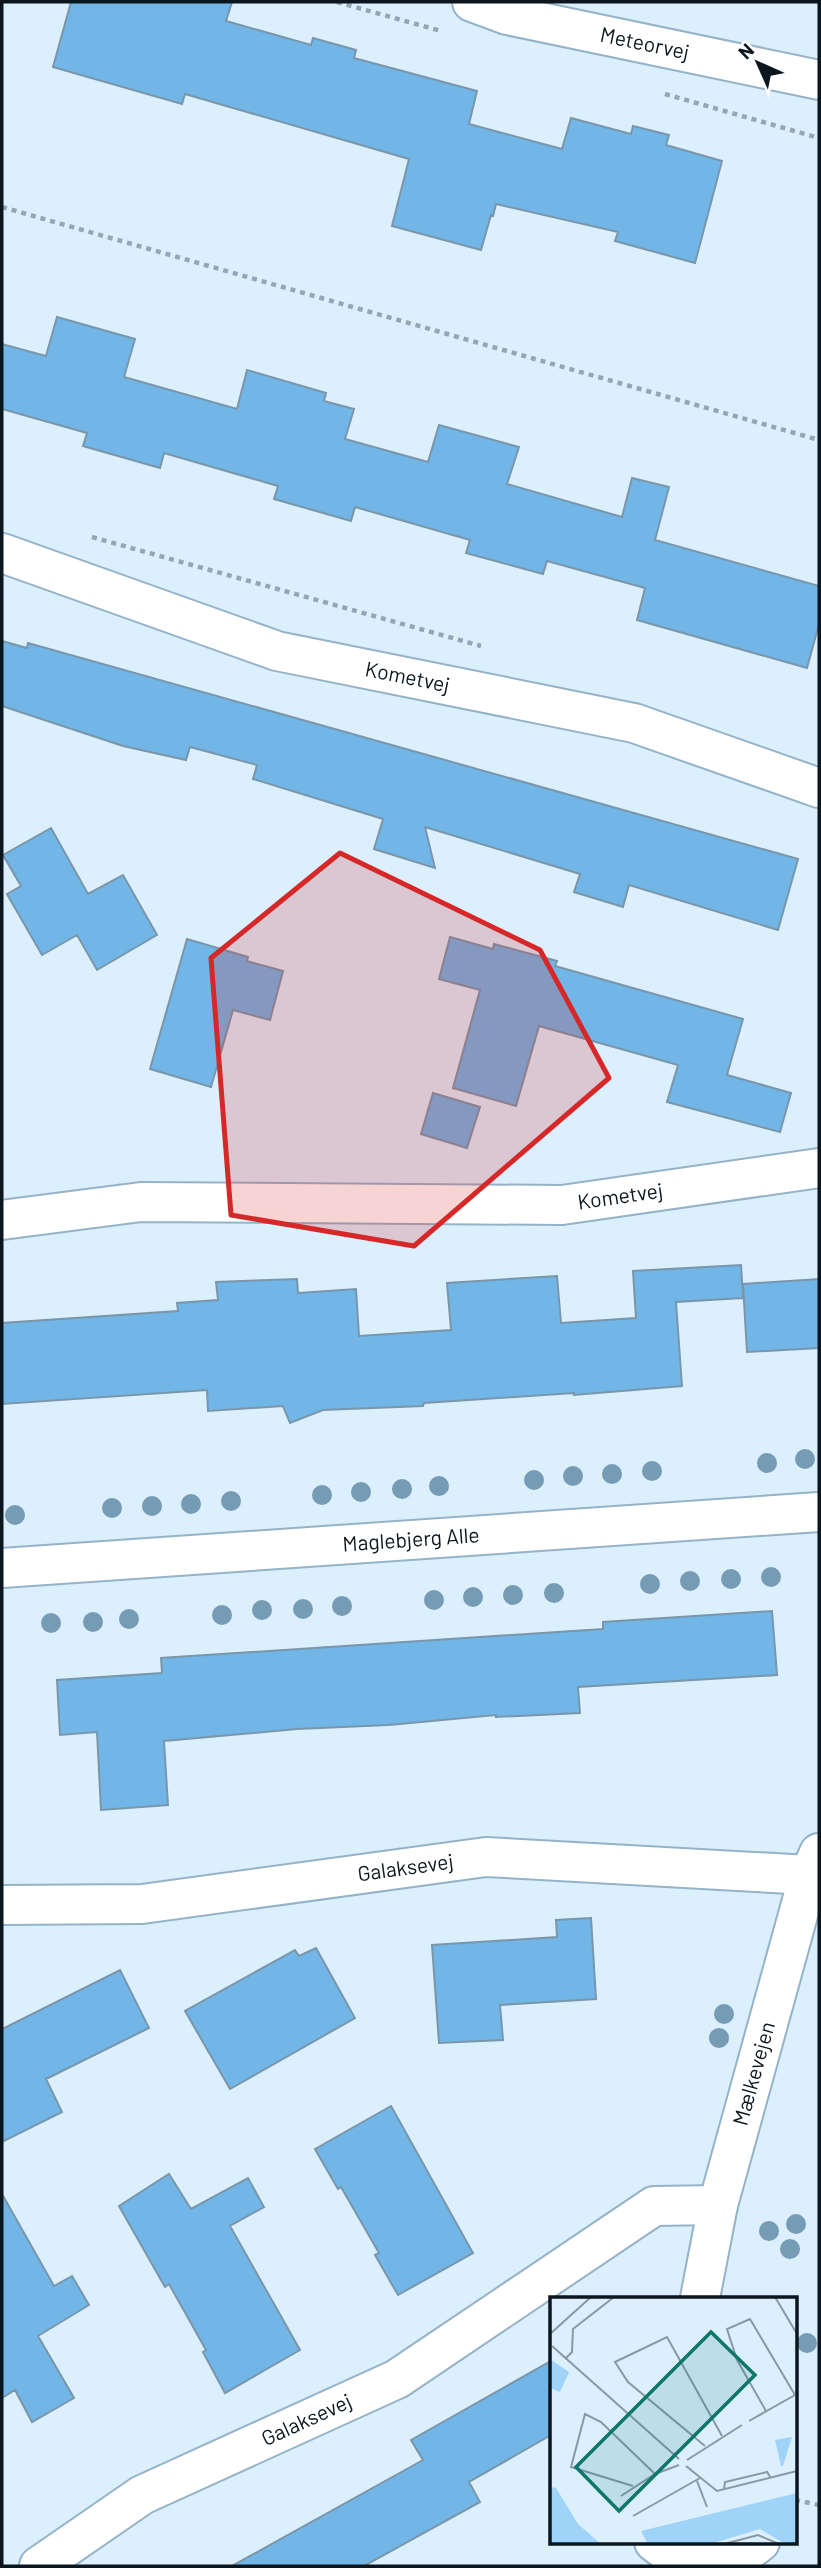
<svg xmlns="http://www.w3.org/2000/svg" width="821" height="2568" viewBox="0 0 821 2568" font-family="Barlow,sans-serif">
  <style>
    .building { fill: #71b6e6; stroke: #7996ab; stroke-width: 2 }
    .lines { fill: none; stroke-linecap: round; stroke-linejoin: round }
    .minor-casing { stroke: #95b3c8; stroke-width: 42 }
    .path { stroke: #95a5b1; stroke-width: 4.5; stroke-dasharray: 5 5; stroke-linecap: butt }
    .minor { stroke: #fff; stroke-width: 38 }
    .tree { fill: #769bb4 }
    .marked { fill: #d62828; fill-opacity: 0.2; stroke: #d62828; stroke-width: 5; stroke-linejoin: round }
    .labels { text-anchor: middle; stroke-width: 6; stroke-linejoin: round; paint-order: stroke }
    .street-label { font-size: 21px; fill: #0b161e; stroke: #fff }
    .inset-road { fill: none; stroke: #8898a4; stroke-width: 2 }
    .view { fill: #0f766e; fill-opacity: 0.15; stroke: #0f766e; stroke-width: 3.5 }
    .inset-edge { fill: none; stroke: #0b161e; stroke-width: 3.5 }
  </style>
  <rect width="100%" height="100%" fill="#dceffd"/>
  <path class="building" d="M71 2H232L226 21 311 45 313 38 356 50 354 58 477 91 469 124 562 149 571 118 631 134 633 126 669 135 666 145 722 161 695 263 615 241 618 232 496 204 493 216 491 215 481 250 392 226 409 159 185 94 182 104 53 67Z
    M57 317 135 339 124 377 237 409 247 370 326 393 324 401 354 409 345 439 428 462 439 425 519 447 507 484 622 517 632 478 669 487 655 540 819 586V624L807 668 637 620 645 588 547 561 543 574 466 553 470 540 355 507 351 521 274 499 278 486 164 453 160 468 83 446 87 433 2 409V344L46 356Z
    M2 641 27 648 28 643 798 859 778 930 629 885 623 907 574 892 580 874 425 827 435 868 374 849 383 819 253 779 257 765 190 747 186 760 123 746 2 706Z
    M51 828 88 894 123 875 157 935 97 970 77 935 42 955 7 894 21 886 3 855Z
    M450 937 493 949 494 944 557 961 555 966 743 1019 727 1075 791 1093 780 1132 667 1102 678 1065 539 1026 516 1106 453 1088 480 990 439 979Z
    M187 939 248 957 247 961 283 971 270 1020 233 1010 211 1087 150 1069Z
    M433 1093 480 1107 467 1148 421 1134Z
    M741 1265 743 1298 676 1302 682 1386 574 1395V1393L424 1403 423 1406 323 1410 290 1423 283 1406 208 1411 207 1390 2 1404V1323L178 1311 177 1303 218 1300 216 1282 297 1279 298 1293 356 1289 359 1336 451 1330 447 1283 557 1276 561 1323 636 1318 633 1271Z
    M819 1279V1348L747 1352 743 1284Z
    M772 1611 777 1675 578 1687 580 1713 496 1717V1715L389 1725 297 1729 164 1741 168 1805 101 1810 97 1732 60 1735 57 1680 162 1673 161 1658 603 1629V1622Z
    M591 1918 596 1999 500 2005 503 2040 439 2043 432 1945 557 1937 556 1920Z
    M316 1948 355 2018 230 2089 185 2011 295 1950 299 1956Z
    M120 1970 149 2028 46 2079 62 2112 2 2142V2029Z
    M391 2106 473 2253 398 2295 375 2255 379 2253 341 2187 338 2189 315 2149Z
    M169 2174 191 2209 248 2178 264 2207 230 2226 300 2350 225 2393 203 2352 206 2350 169 2284 165 2287 119 2206Z
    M2 2194 54 2286 72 2276 89 2305 38 2336 74 2398 32 2422 15 2390 2 2398Z
    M551 2361V2435L469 2482 480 2502 364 2566H232L423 2460 411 2440Z"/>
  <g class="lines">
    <defs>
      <g id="minor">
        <path id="s1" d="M472 2 507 15 819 80"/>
        <path id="s2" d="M2 553 277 651 634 723 819 788"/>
        <path id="s3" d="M2 1220 141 1202 562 1205 819 1168"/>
        <path id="s4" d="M2 1568 819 1512"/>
        <path id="s5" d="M2 1905 142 1904 486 1857 809 1875"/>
        <path id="s6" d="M700 2298 718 2205 809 1875 819 1853"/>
        <path d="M654 2542C684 2567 730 2568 760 2542"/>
        <path id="s7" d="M39 2566 142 2495 397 2379 654 2206 718 2205"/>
      </g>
    </defs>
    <use href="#minor" class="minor-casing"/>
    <path class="path" d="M337 2 441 31
      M665 94 819 138
      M2 207 819 440
      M92 537 481 646
      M795 2500 819 2505"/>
    <use href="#minor" class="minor"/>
  </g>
  <g class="tree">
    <circle cx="805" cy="1459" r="10"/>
    <circle cx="767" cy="1463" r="10"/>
    <circle cx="652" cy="1471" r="10"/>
    <circle cx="612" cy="1474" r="10"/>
    <circle cx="573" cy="1476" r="10"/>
    <circle cx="534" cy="1480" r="10"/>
    <circle cx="439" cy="1486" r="10"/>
    <circle cx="402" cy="1489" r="10"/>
    <circle cx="361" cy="1492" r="10"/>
    <circle cx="322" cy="1495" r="10"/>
    <circle cx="231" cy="1501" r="10"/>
    <circle cx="191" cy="1504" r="10"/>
    <circle cx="152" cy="1506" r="10"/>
    <circle cx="112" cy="1508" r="10"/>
    <circle cx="15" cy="1515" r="10"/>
    <circle cx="771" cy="1577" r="10"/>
    <circle cx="731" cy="1579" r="10"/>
    <circle cx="690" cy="1581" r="10"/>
    <circle cx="650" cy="1584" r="10"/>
    <circle cx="554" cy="1593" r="10"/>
    <circle cx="513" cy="1595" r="10"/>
    <circle cx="473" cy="1597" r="10"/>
    <circle cx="434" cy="1600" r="10"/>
    <circle cx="342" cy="1606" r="10"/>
    <circle cx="303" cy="1609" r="10"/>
    <circle cx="262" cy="1610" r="10"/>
    <circle cx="222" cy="1615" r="10"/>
    <circle cx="129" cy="1619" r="10"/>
    <circle cx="93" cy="1622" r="10"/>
    <circle cx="51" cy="1623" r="10"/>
    <circle cx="724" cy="2014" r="10"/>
    <circle cx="719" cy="2038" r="10"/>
    <circle cx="796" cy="2224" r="10"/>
    <circle cx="769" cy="2231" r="10"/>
    <circle cx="790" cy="2249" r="10"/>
    <circle cx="807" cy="2343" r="10"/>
  </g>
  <path class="marked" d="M340 853 540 950 609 1078 414 1246 231 1215 211 958Z"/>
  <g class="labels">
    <g class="street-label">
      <text dy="7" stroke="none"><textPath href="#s1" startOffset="178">Meteorvej</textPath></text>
      <text dy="7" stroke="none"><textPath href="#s2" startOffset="425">Kometvej</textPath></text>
      <text dy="7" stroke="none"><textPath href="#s3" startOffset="620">Kometvej</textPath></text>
      <text dy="7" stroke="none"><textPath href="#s4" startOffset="410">Maglebjerg Alle</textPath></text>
      <text dy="7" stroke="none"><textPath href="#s5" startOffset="406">Galaksevej</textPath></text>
      <text dy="7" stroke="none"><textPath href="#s6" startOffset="231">Mælkevejen</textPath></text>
      <text dy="7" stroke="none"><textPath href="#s7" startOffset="306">Galaksevej</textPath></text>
    </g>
  </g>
  <g transform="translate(550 2297)">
    <rect width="247" height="247" fill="#dceffd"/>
    <path d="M0 62 19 75 10 95 0 91ZM242 140 233 169H231L225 143ZM0 190 6 191 28 227 51 247H0ZM247 196V247H235L210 232 160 247H98L91 234Z" fill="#9fd3f8"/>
    <path class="inset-road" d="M225 0 247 37M0 37 41 0M2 49 129 162M15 62 22 55 23 32 64 0M216 114 187 63 177 32 200 22 245 98M199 124 245 98M155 149 78 85 65 65 117 40 172 139M137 163 192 128M136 169 167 194 247 174M147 184 157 210M83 189 21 170 35 117 51 125 105 177M174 192 175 185 217 175 221 181M71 199 105 177 129 168M83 219 150 181M174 247 208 238 229 247"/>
    <path class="view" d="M161 35 205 78 69 214 26 170Z"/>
    <rect width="247" height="247" class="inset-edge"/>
  </g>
  <rect width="821" height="2568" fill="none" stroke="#0b161e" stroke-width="7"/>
  <g transform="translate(758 63) rotate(315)" stroke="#ffffff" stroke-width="5" paint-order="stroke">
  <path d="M0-5L12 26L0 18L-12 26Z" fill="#0b161e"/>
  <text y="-10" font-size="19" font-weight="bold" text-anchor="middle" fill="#0b161e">N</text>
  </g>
</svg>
